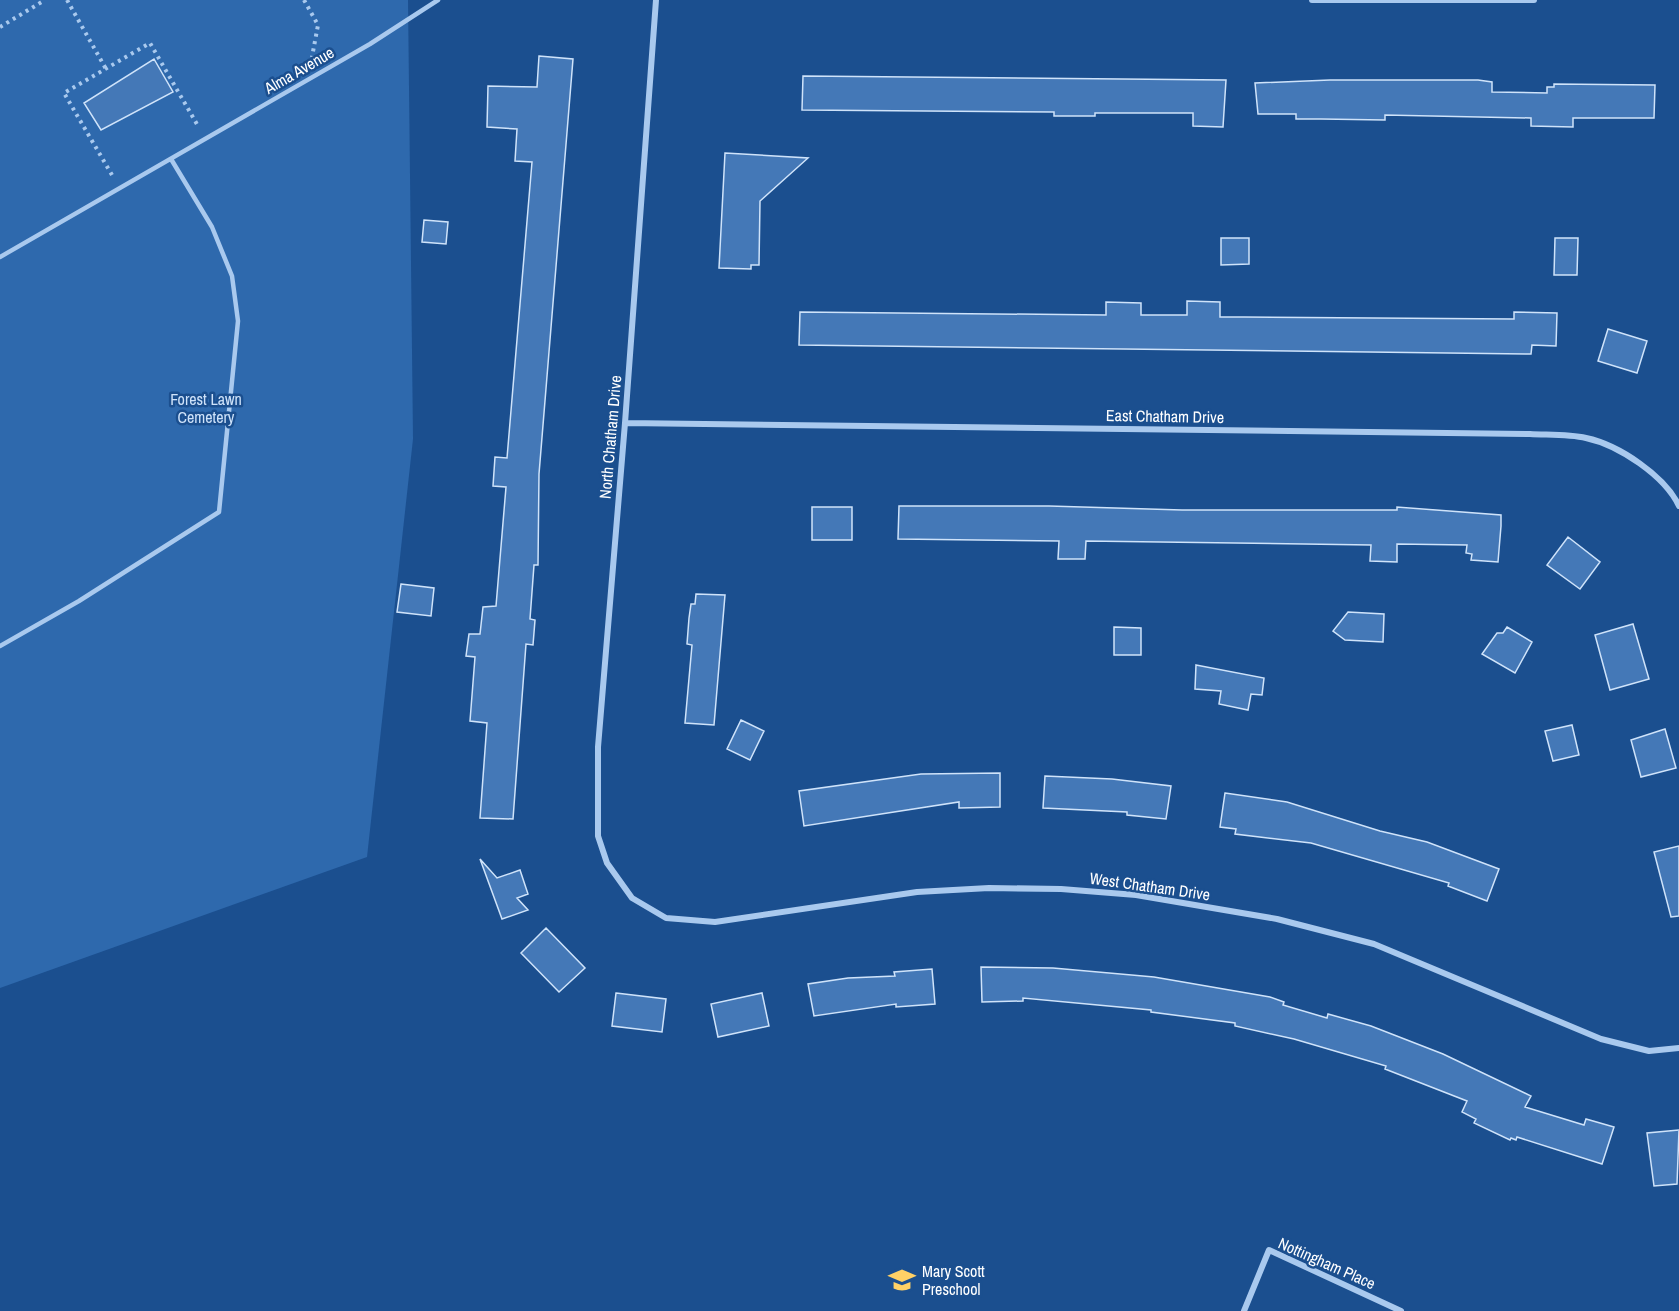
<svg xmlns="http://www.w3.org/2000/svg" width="1679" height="1311" viewBox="0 0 1679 1311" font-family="'Archivo Narrow',sans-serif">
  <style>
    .green { fill: #2e69ad }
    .building { fill: #4478b7; stroke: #cfe3fa; stroke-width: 1.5 }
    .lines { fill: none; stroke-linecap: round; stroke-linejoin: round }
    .path { stroke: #a9c9ee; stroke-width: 4; stroke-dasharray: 3 4.5; stroke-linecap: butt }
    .service { stroke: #a9c9ee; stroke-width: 4.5 }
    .minor { stroke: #a9c9ee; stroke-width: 6 }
    .labels { text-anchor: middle; stroke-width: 5; stroke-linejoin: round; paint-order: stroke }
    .street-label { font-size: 16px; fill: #fff; stroke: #1b4f8f }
    .park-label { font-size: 16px; fill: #cfe3fa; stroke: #1b4f8f }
    .poi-label { font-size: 16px; fill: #fff; stroke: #1b4f8f; text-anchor: start }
  </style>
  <rect width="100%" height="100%" fill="#1b4f8f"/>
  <path class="green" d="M0 0H408L413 439 367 857 0 988Z"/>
  <path class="building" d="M539 56 573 59 539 474 538 565H534L530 619 535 620 533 645 526 644 513 819 480 818 487 723 470 721 475 657 466 656 469 634H480L483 607 496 606 506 487 493 486 495 457 507 458 532 162 515 161 517 129 487 127 488 86 537 87Z
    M154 59 173 92 101 130 84 103Z
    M803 76 1226 80 1223 127 1193 126V113H1095V116H1054V112L802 110Z
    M1330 80H1478L1492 82V92L1547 93V87H1554V84L1655 85 1654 118H1573V127L1531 126V118L1385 115V120L1321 119H1296V114H1258L1255 83Z
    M725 153 808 158 760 201 759 265H751V269L719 268Z
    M424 220 448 222 446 244 422 242Z
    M1221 238H1249V264L1221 265Z
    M1555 238H1578L1577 275H1554Z
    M1187 301 1220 302V317H1244L1514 319V312L1557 313 1556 346 1532 345 1531 354 799 345 800 312 1106 315V302L1141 303V315H1187Z
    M1608 329 1647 341 1637 373 1598 361Z
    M899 506H1049L1182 510H1397V507L1501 515V526L1498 562 1471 560 1472 554 1466 553 1467 545 1397 544V562L1370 561 1371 545 1086 541 1085 559H1058L1059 541 898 539Z
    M812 507H852V540H812Z
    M1568 537 1600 562 1580 589 1547 565Z
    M401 584 434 588 431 616 397 612Z
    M696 594 725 595 714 725 685 723 692 645 687 644 689 618 691 604H695Z
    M1348 612 1384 614 1383 642 1345 640 1333 631Z
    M1633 624 1649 679 1610 690 1595 635Z
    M1114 627 1141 628V655H1114Z
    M1507 627 1532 642 1515 673 1482 654 1497 633H1503Z
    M1196 665 1264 678 1262 695 1251 694 1248 710 1219 704 1221 691 1195 689Z
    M741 720 764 731 750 760 727 749Z
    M1572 725 1579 755 1553 761 1545 731Z
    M1665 729 1676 768 1641 777 1631 740Z
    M1000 773V807L959 808V802L804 826 799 791 921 774Z
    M1045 776 1112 779 1171 786 1166 819 1127 815V812L1043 808Z
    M1225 793 1287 802 1380 831 1427 842 1499 869 1487 901 1448 886 1449 883 1311 843 1235 834 1236 829 1220 827Z
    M1679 846V916L1671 917 1654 852Z
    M480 859 497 878 520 870 528 894 517 898 528 910 502 919Z
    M546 928 585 968 559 992 521 953Z
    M981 967 1053 968 1154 977 1270 997 1284 1002 1283 1005 1327 1018 1328 1014 1371 1026 1443 1054 1531 1096 1525 1107 1584 1125 1586 1119 1614 1127 1602 1164 1517 1137 1516 1140 1511 1138 1510 1140 1474 1123 1476 1119 1462 1112 1467 1101 1385 1069 1386 1066 1294 1039 1235 1026V1023L1151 1012V1010L1023 998V1001L982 1002Z
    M932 969 935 1004 896 1007V1004L814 1016 808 984 848 978 895 976 894 972Z
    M616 993 666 999 662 1032 612 1026Z
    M762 993 769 1026 718 1037 711 1004Z
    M1679 1130 1677 1184 1654 1186 1647 1133Z"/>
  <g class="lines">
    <path class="path" d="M67 0 106 69
      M304 0 318 25 312 57
      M0 27 45 0
      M112 175 64 93 150 43 198 126"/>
    <path class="service" d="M0 257 370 44 438 0
      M0 646 79 601 219 512 238 321 232 276 212 227 171 159"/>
    <path class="minor" d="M656 0 625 423 598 747V836L607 863 632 898 666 918 715 922 917 892 989 888 1061 889 1136 895 1277 919 1374 944 1601 1039 1649 1051 1679 1048
      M1312 0H1534
      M625 423 1530 434C1548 435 1569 434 1586 438 1619 445 1665 476 1679 506
      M1244 1311 1269 1250 1401 1311"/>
  </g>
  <defs>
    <symbol id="school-bare" viewBox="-9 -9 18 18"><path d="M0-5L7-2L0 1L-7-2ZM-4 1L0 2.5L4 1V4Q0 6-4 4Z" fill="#ffd166" stroke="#1b4f8f" stroke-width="2.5" paint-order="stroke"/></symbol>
  </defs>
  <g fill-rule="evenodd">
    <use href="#school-bare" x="883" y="1261" width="38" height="38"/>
  </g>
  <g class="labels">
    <g class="street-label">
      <text transform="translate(299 70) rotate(-30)" y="6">Alma Avenue</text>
      <text transform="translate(1165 416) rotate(1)" y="6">East Chatham Drive</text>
      <text transform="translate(610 437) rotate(-85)" y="6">North Chatham Drive</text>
      <text transform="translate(1150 886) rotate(8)" y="6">West Chatham Drive</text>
      <text transform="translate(1327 1263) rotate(24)" y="6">Nottingham Place</text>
    </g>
    <g class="park-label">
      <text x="206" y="405">Forest Lawn<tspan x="206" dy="18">Cemetery</tspan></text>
    </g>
    <g class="poi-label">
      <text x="922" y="1277">Mary Scott<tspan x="922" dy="18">Preschool</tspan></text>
    </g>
  </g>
</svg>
